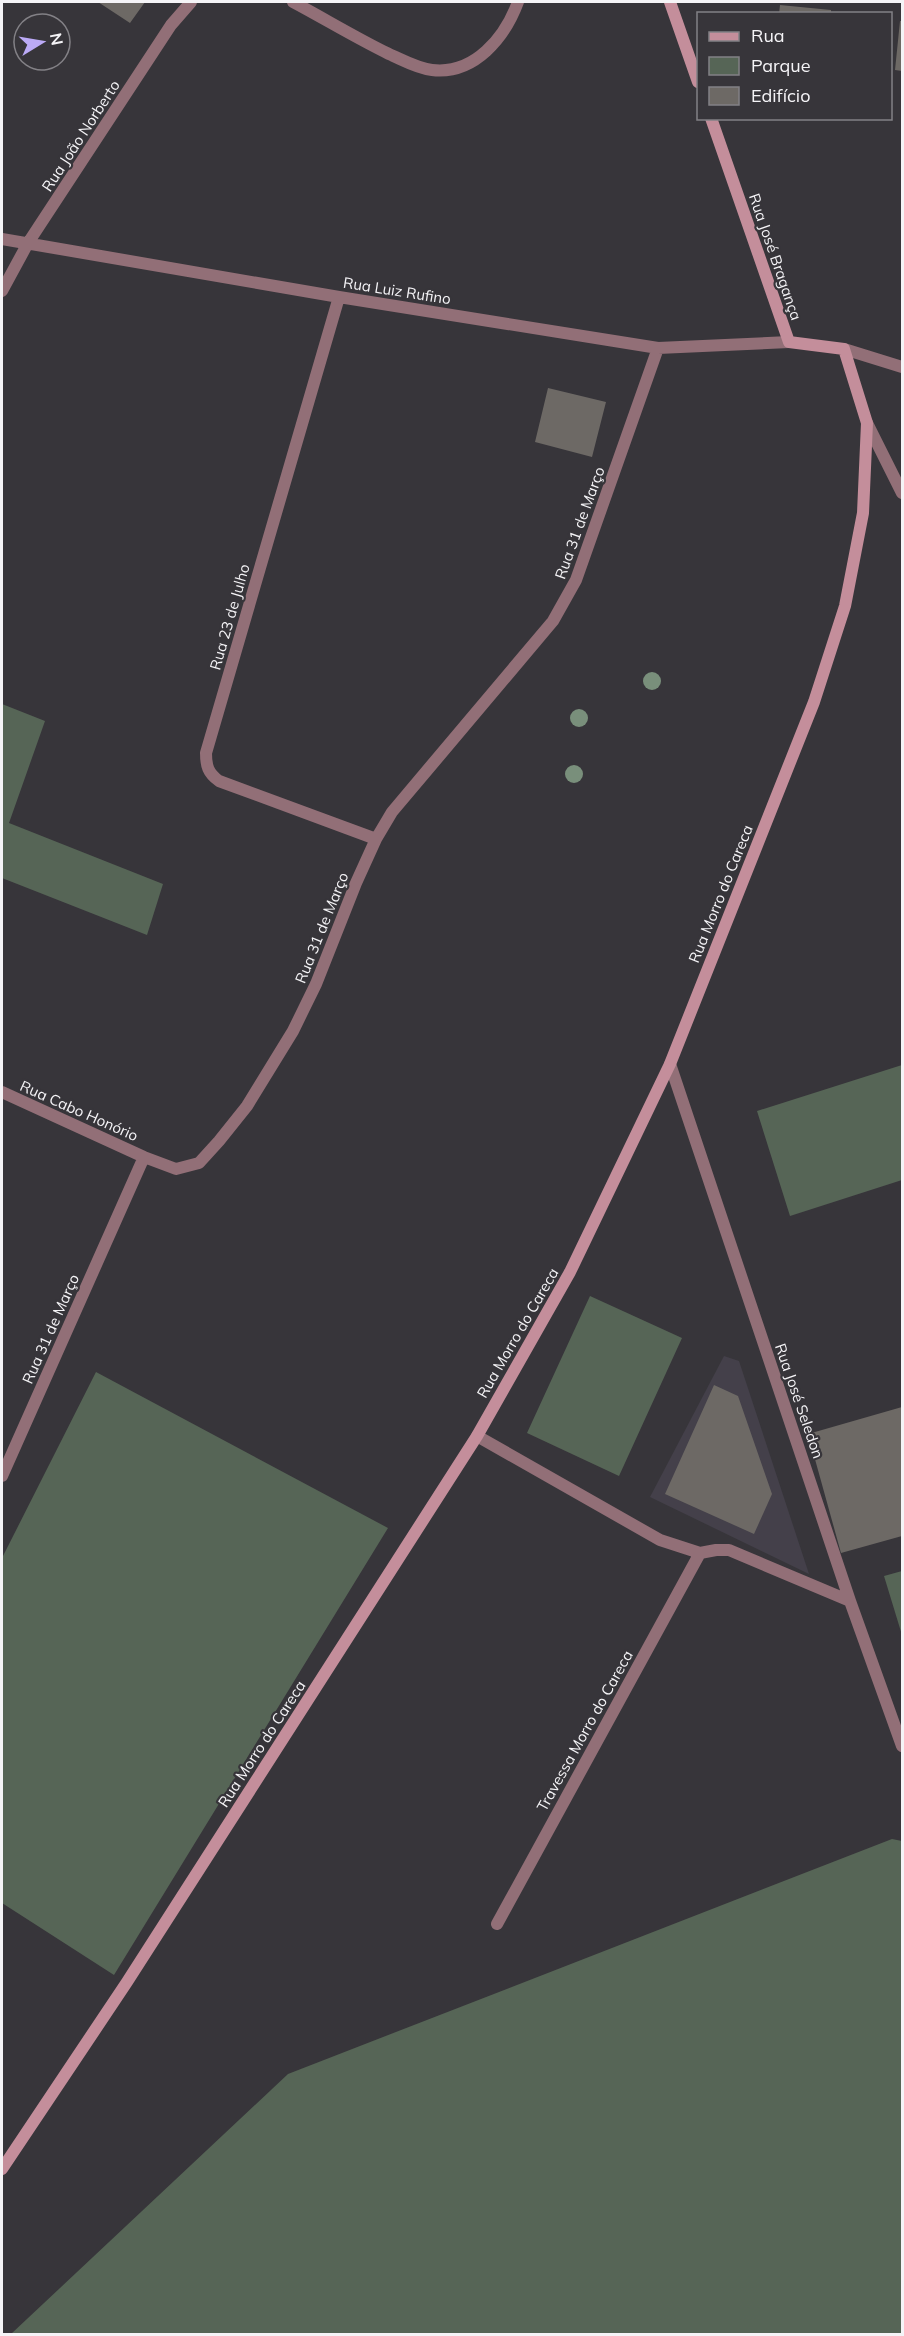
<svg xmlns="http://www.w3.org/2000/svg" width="904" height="2336" viewBox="0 0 904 2336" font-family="Mulish,sans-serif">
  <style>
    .built { fill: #44404a }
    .green { fill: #566556 }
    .building { fill: #6d6965 }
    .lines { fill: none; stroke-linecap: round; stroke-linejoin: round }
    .street { stroke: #926f77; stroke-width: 12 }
    .secondary { stroke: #c48e9b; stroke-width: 12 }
    .tree { fill: #798f7b }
    .labels { text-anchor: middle; stroke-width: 4.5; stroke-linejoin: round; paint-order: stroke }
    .street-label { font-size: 15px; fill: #f5f4f7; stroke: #37353a }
  </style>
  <rect width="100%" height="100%" fill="#37353a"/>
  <path class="built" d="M724 1356 739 1361 809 1574 650 1497Z"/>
  <path class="green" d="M2 704 45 721 9 823 163 884 147 935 2 878Z
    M902 1065V1180L790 1216 757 1111Z
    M590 1296 682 1338 619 1476 527 1433Z
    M96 1372 388 1528 114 1975 2 1903V1558Z
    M902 1571V1635L884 1576Z
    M892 1839 902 1841V2334H11L288 2074Z"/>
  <path class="building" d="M98 2H145L130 23Z
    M780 5 831 10V14H779Z
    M900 21H902V71L895 70Z
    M548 388 606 402 592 457 535 442Z
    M714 1385 738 1396 772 1494 754 1534 665 1494Z
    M902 1407V1536L841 1553 808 1434Z"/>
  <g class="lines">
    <path class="street" d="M293 2C325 19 356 38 389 54 403 60 416 68 432 70 475 75 505 37 518 2
      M2 239 339 297 658 348 789 342
      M2 291 28 243 171 25 191 2
      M339 297 206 753C206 766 208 773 219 781L376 839
      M844 349 902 367
      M867 423 902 493
      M670 1064 850 1601 902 1746
      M2 1092 144 1157 176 1169 199 1163 219 1141 247 1106 293 1031 316 984 356 883 376 839 392 812 553 621 576 580 658 348
      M477 1436 660 1540 700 1553 716 1550H729L850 1601
      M2 1476 144 1157
      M497 1924 700 1553"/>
    <path class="secondary" d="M670 2 698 82
      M2 2169 127 1982 477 1436 570 1272 670 1064 814 702 845 606 863 513 867 423 844 349 789 342 711 118"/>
  </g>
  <g class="tree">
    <circle cx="652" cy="681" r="9"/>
    <circle cx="579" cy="718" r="9"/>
    <circle cx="574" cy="774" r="9"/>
  </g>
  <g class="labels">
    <g class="street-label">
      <text transform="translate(81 136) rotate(-57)" y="5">Rua João Norberto</text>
      <text transform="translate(775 257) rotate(71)" y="5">Rua José Bragança</text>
      <text transform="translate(397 291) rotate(9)" y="5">Rua Luiz Rufino</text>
      <text transform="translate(580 523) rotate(-70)" y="5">Rua 31 de Março</text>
      <text transform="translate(230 617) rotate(-74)" y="5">Rua 23 de Julho</text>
      <text transform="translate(721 894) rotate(-68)" y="5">Rua Morro do Careca</text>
      <text transform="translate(322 928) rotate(-68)" y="5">Rua 31 de Março</text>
      <text transform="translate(79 1111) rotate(24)" y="5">Rua Cabo Honório</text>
      <text transform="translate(51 1329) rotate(-66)" y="5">Rua 31 de Março</text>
      <text transform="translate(518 1333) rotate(-60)" y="5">Rua Morro do Careca</text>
      <text transform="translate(799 1401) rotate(71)" y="5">Rua José Seledon</text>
      <text transform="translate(585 1731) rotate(-61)" y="5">Travessa Morro do Careca</text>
      <text transform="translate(262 1744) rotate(-57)" y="5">Rua Morro do Careca</text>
    </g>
  </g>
  <rect width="904" height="2336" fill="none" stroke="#f5f4f7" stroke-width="6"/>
  <rect x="697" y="12" width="195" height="108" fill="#37353a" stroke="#838186" stroke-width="1.5"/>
  <rect x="709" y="32" width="30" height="9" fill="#c48e9b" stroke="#838186" stroke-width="1.5"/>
  <text x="751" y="42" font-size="18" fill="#f5f4f7">Rua</text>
  <rect x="709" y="57" width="30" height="18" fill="#566556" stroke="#838186" stroke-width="1.5"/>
  <text x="751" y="72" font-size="18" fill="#f5f4f7">Parque</text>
  <rect x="709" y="87" width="30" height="18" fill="#6d6965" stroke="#838186" stroke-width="1.5"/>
  <text x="751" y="102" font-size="18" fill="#f5f4f7">Edifício</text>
  <g transform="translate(42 42) rotate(79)"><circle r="28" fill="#37353a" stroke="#838186" stroke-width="1.5"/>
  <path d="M0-4.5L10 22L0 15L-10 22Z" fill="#bbaaf6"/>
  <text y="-9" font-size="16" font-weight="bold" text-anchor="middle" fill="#f5f4f7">N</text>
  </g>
</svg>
